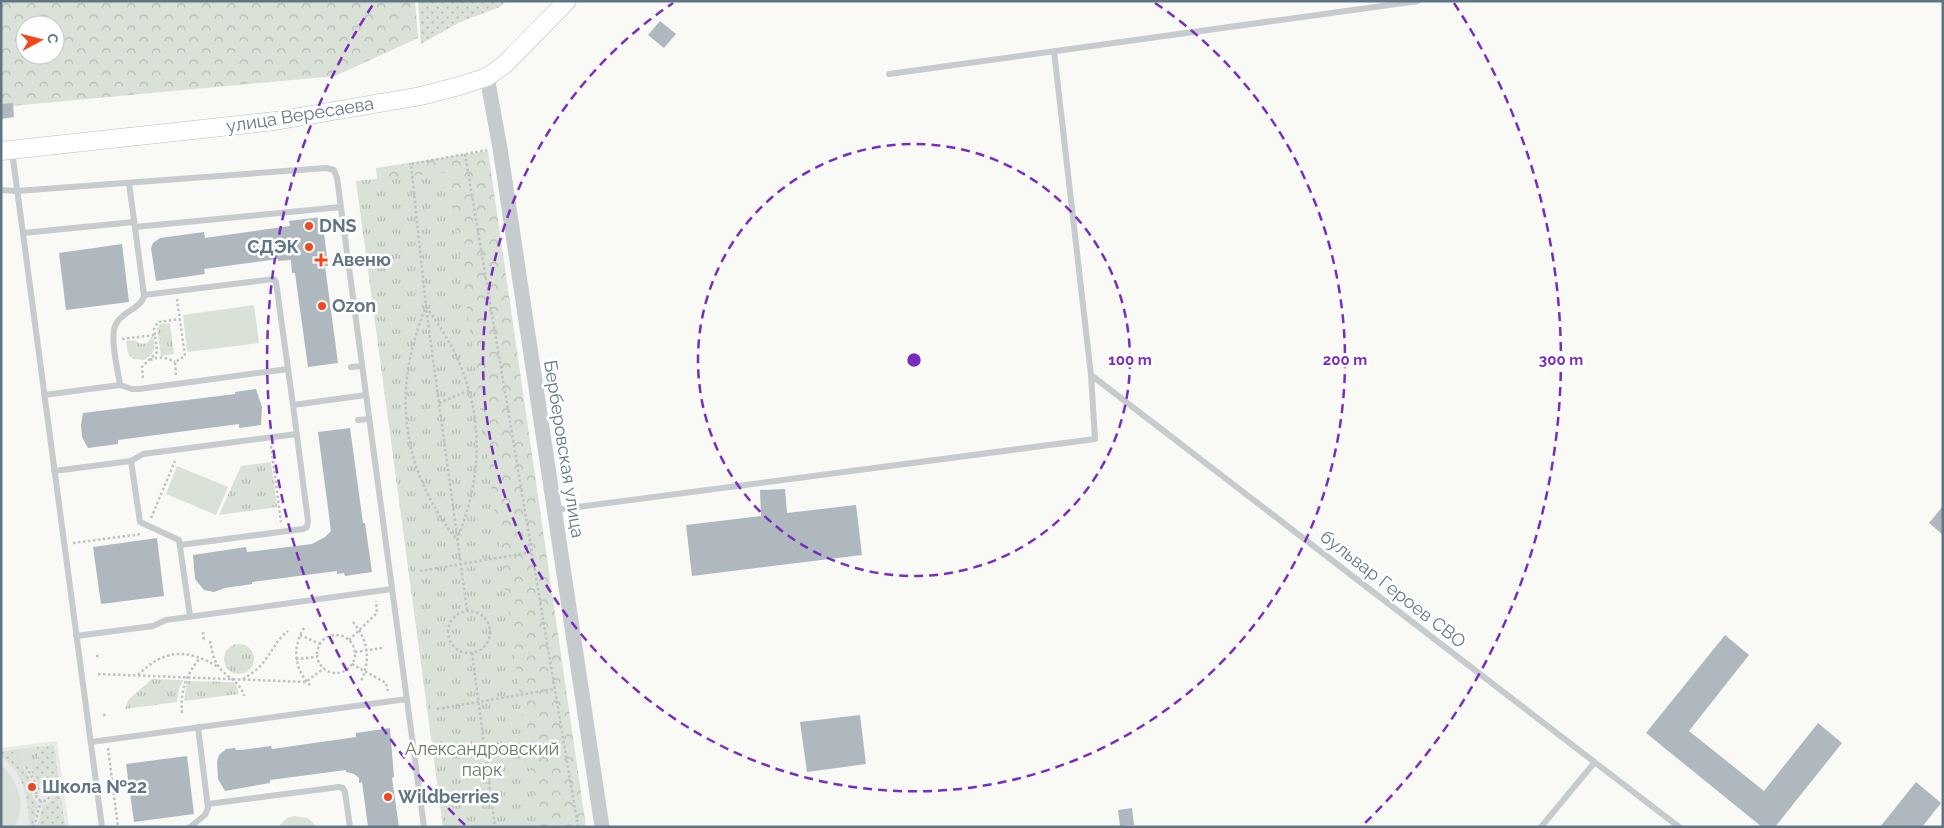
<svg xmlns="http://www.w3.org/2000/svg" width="1944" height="828" viewBox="0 0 1944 828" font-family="Raleway,sans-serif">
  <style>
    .built { fill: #e9eae9 }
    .grass { fill: url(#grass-dots) }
    .forest { fill: url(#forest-crowns); fill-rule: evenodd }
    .park { fill: url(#park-tufts) }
    .pitch { fill: #dae1d6 }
    .building { fill: #aeb8be }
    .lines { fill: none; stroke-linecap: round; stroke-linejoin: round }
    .secondary-casing { stroke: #b8bec3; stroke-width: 19 }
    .path { stroke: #bfc2c4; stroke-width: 2.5; stroke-dasharray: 2.5 2.5; stroke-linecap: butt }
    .service { stroke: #c6cbce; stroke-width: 6 }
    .tertiary { stroke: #c6cbce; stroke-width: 15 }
    .secondary { stroke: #fff; stroke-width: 18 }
    .ring { fill: none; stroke: #7b2cbf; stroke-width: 2.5; stroke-dasharray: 9 6 }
    .poi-dot { fill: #f4451b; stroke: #fff; stroke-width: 2 }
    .labels { text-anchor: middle; stroke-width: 5; stroke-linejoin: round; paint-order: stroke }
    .street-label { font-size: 18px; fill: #617684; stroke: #fff }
    .poi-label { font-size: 18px; font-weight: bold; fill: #617684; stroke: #fff; text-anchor: start }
    .park-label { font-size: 18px; fill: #667a60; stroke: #fff }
    .centre { fill: #7b2cbf; stroke: #fff; stroke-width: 2.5 }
    .ring-label { font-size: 15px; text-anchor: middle; font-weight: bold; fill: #7b2cbf; stroke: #fff; stroke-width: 5; stroke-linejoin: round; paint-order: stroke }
  </style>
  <defs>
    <pattern id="grass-dots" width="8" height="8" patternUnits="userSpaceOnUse" patternTransform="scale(1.25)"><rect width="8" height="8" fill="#dae1d6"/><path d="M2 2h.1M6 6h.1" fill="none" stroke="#b4bbb3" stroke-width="1.8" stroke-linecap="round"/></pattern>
    <pattern id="forest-crowns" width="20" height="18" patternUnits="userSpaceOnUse" patternTransform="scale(1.25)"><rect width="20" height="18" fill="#dae1d6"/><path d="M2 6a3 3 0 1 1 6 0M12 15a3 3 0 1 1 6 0" fill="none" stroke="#b4bbb3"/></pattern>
    <pattern id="park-tufts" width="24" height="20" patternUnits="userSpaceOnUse" patternTransform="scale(1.25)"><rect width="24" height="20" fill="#dae1d6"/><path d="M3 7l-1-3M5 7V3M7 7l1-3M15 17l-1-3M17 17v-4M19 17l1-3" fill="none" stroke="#b4bbb3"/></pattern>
  </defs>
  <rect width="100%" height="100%" fill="#f9f9f6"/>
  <path class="built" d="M57 741 69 827H1V748Z"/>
  <path class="grass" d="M418 1H506L500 7 460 22 421 44Z
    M54 745 65 827H37L43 805 50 802 54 793 50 785 39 784 28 766 39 765 37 747Z
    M12 750 35 786 32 795 38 804 33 827H30C27 800 26 773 1 757V752Z"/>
  <path class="forest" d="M1 1H415L418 38 335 76 1 107ZM25 25H55V55H25Z
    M488 151 586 827H452L393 346 376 168Z"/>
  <path class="park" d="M448 172 538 827H443L356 181Z
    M170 323 174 354 161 356 157 329 160 324Z
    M151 337H153C156 348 154 355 144 360L133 359 128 354 126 341 135 340C140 346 148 345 151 337Z
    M271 462 277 507 219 515 241 466Z
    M224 659a15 15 0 1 1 30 0a15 15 0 1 1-30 0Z
    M152 679 183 680 179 689 177 702 125 709 129 699Z
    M187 681 233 682 236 685 239 694 184 701Z
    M37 747 40 765 23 767 12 750Z"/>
  <path class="pitch" d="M254 305 259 343 187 352 183 315Z
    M177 466 228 487 216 515 166 494Z
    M1 765C19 782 27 805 14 827H1Z
    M294 816 308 818 317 827H278L287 818Z"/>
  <path class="building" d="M660 21 676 34 664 48 648 35Z
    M13 103 14 117 1 119V104Z
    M322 217 328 266H325L338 363 308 367 295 273H292L291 260 278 261V259L204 269 205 274 156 281 151 248 153 243 160 238 204 232 205 238 290 226 289 221Z
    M122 244 129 302 66 310 59 253Z
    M256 389 262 407 261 425 239 428V424L118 440V444L88 448 82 437 81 425 83 413 235 394V392Z
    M350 428 363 523H365L372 572 345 576 344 573 337 574V571L252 582V584L225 588 214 592 204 590 195 579 193 555 246 547 247 552 312 544 325 537 331 531 318 432Z
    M785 489 787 513 856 505 862 555 692 576 686 525 761 516 760 490Z
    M1943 506V535L1929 523Z
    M157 538 164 596 101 604 93 547Z
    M1725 635 1749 655 1689 731 1764 791 1818 723 1842 743 1775 827H1762L1646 733Z
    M860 715 866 764 807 772 800 722Z
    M390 728 394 777 392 778 399 827H368L362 782 359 783V778L354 774 346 772V770L270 780V783L225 791 218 779 217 762 219 755 226 749 235 748 236 750H241L271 746 272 749 356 737V733Z
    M187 756 194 814 134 822 126 764Z
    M1916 782 1941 803 1922 827H1880Z
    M1132 808 1134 825 1120 826 1118 810Z"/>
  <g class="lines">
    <defs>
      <path id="secondary" d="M1 151 275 121 421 96 459 86 487 77 504 65 567 1"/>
    </defs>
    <use href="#secondary" class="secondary-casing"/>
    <path class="path" d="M465 154 578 827
      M426 307C481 379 491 456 457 540 401 469 391 391 426 307Z
      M155 335 154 329 158 322 180 319
      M122 339 155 335 157 352 142 367 143 379
      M150 360C159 356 166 357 175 362
      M176 375 175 362 185 356 177 299
      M439 403 470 390
      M271 446 281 522
      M151 518 175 461
      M73 543 142 534
      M420 571 532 552
      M467 610 426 307 411 164 487 150
      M448 632a21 21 0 1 1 42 0a21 21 0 1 1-42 0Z
      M353 622C368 640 371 659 361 681
      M304 628C291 649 295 671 312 687
      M203 632 204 642
      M300 635 320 644
      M317 654a19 19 0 1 1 38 0a19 19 0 1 1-38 0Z
      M349 640 377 613 376 601
      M210 641C212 650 213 660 219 667 228 679 240 681 244 696
      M355 652 382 648
      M472 653 495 827
      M96 656H99
      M296 659 317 657
      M352 664 386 683 388 692
      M98 674 306 682 324 668
      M138 675C164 649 187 648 218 667
      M243 679C251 674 260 668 265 660 274 649 276 640 288 631
      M437 709 554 689
      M182 713C180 692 186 674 200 658
      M103 715H107
      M108 748 118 827
      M26 767 39 788
      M36 794a7 7 0 1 1 14 0a7 7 0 1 1-14 0Z
      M34 827 41 801"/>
    <path class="service" d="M889 74 1418 1
      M12 151 102 827
      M1 190 17 191 326 168 334 170 337 178 424 827
      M135 227 341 207
      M23 233 134 222
      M144 295 274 279 276 282 293 405 366 395
      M351 367 362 366
      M1091 375 1679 827
      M120 385 132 389H139L288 369
      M44 395 120 385C118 370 110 340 115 326 120 312 143 308 144 295L129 183
      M358 420 369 419
      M131 461 143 454 297 434
      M54 471 131 461 140 522 179 540 190 616
      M555 510 1095 439 1091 375 1054 51
      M180 545 303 529 307 527 308 521 293 405
      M76 636 153 626 166 620 392 589
      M91 742 407 699
      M208 804 339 787 343 788 345 792 350 827
      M190 827 205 815 208 808 198 727
      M1541 827 1594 763"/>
    <path class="tertiary" d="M487 77 500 148 602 827"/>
    <use href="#secondary" class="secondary"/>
  </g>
  <g class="ring">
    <circle cx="914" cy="360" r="216"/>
    <path d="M1155 3A431 431 0 1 1 673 3"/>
    <path d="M465 825A647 647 0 0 1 374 3M1454 3A647 647 0 0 1 1363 825"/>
  </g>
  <g class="poi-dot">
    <circle cx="309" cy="226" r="5"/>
    <circle cx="309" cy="247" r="5"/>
    <path d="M318.5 252.5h5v5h5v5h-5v5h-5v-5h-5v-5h5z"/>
    <circle cx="322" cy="306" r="5"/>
    <circle cx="32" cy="787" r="5"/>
    <circle cx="388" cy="797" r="5"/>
  </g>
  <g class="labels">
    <g class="street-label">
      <text transform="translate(300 115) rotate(-9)" y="6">улица Вересаева</text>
      <text transform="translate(564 449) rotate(81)" y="6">Берберовская улица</text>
      <text transform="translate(1393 589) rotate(38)" y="6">бульвар Героев СВО</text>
    </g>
    <g class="poi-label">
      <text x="319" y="232">DNS</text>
      <text x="299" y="253" text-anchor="end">СДЭК</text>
      <text x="332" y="266">Авеню</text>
      <text x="332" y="312">Ozon</text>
      <text x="42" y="793">Школа №22</text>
      <text x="398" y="803">Wildberries</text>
    </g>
    <g class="park-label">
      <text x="482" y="755">Александровский<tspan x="482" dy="21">парк</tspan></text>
    </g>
  </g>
  <circle cx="914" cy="360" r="8" class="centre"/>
  <g class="ring-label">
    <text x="1130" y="365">100 m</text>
    <text x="1345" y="365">200 m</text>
    <text x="1561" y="365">300 m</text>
  </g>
  <rect width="1944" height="828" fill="none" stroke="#617684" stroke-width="5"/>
  <g transform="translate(40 40) rotate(83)"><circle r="24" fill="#ffffff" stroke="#c0c8ce"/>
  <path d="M0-4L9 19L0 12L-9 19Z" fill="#f4451b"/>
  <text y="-8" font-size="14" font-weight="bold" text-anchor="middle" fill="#617684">С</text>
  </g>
</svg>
